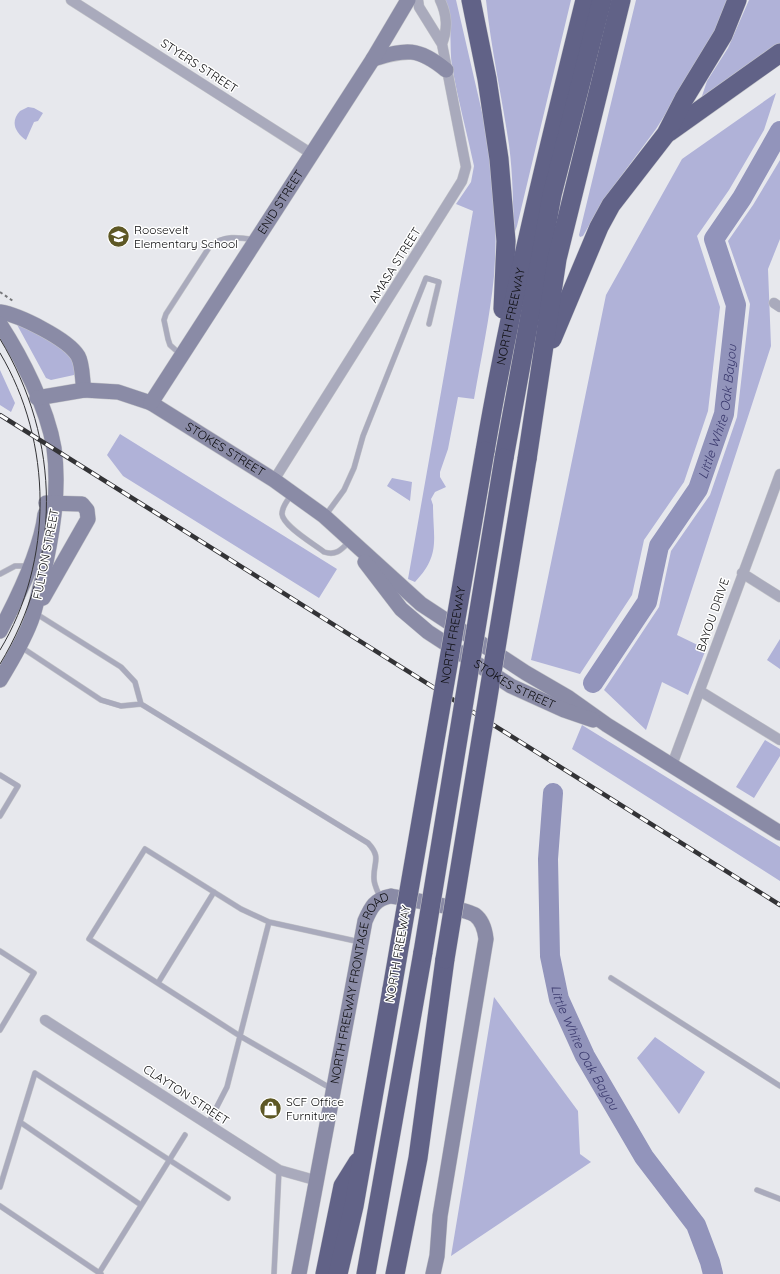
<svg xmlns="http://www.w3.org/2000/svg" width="780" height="1274" viewBox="0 0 780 1274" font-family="Quicksand,sans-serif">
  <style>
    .green { fill: #b0b2d8 }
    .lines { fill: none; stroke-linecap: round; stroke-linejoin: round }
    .river { stroke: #9294bb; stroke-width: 20 }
    .lane-casing { stroke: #c4c5c9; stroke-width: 6 }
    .street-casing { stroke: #c4c5c9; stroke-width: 11 }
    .secondary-casing { stroke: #c4c5c9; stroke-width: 16 }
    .highway-casing { stroke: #c4c5c9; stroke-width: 20 }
    .path { stroke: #77787b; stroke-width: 2; stroke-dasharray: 3 3; stroke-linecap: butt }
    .lane { stroke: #a9aabc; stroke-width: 5 }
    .street { stroke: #a9aabc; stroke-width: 10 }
    .secondary { stroke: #8a8ba6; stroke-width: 15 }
    .highway { stroke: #616287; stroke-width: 19 }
    .tram { stroke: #333336; stroke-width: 1 }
    .rail-casing { stroke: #333336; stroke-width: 4.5 }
    .rail { stroke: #fff; stroke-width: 3; stroke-dasharray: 9; stroke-linecap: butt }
    .highway-bridge-casing { stroke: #c4c5c9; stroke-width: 20; stroke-linecap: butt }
    .highway-bridge { stroke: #616287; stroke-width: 19 }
    .labels { text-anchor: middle; stroke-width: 3; stroke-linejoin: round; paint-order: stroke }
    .street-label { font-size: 12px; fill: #0b0b0d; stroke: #fff }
    .poi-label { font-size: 12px; fill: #0b0b0d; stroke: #fff; text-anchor: start }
    .water-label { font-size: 13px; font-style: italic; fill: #3a396d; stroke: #fff }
  </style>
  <rect width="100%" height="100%" fill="#e7e8ed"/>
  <path class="green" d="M445 0H456L491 151C496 192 497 234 494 276 490 317 481 358 474 399L458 397 448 449 440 472V477L446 487 435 492 431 499 433 505C433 539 441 555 415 582L408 579 473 211 456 204 471 182 474 166C467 133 458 100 452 67 449 43 453 23 445 0Z
    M486 0H571L517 226 514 234C513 204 513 175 509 145 502 97 491 49 486 0Z
    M636 0H729L706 50 656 129 604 199 583 236 580 237 579 235Z
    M749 0H780V46L701 99 707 81 728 48Z
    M776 93 764 130 729 190 697 236 720 307 708 411 684 482 644 540 632 595 580 674 531 660 606 295 682 159Z
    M28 107 34 108 43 113 38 121 34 122 26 140C15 132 10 122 20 111Z
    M780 160V239L768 269 771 346 677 635 706 649 688 695 662 682 646 730 604 690 659 607 671 551 710 495 737 417 750 304 728 241 753 205Z
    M15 321 65 350 76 364 74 375 51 380 46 378Z
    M0 370 15 403 11 412 0 405Z
    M120 434 337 569 319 598 123 476 107 455Z
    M392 478 412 482 410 501 387 486Z
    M780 639V669L767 660Z
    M582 725 780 847V881L572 749Z
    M765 740 780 749V756L754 798 736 787Z
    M494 997 578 1111 580 1154 591 1162 451 1256Z
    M655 1037 705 1072 679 1114 637 1058Z"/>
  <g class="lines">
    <g class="river">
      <path id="s1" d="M593 683 647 602 659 546 698 489 724 414 736 305 714 239 742 198 780 131"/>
      <path id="s2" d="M553 793 548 859 550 956 559 999 585 1056 644 1157 696 1225 710 1262 713 1274"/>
    </g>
    <defs>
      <path id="lane" d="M180 354 170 345 168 339 164 320 166 314 210 246C224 235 238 237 255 240
        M292 494C288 500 282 506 282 514 283 526 314 544 324 552 336 556 341 550 349 542
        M325 516 344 490 354 468 363 436 426 278 439 282 429 324
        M0 574 15 566H29
        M35 613 121 667 135 682 141 704
        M21 647 101 700 121 706 141 704 368 843C382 858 373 862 374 879 374 885 378 892 380 897
        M0 775 18 786 0 816
        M0 951 34 973 0 1030
        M611 978 780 1086
        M158 983 214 892
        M332 1089 240 1036 89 939 145 849 241 909 269 922 360 942
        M20 1122 141 1205
        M208 1124 227 1087 269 922
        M0 1187 35 1073 228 1198
        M757 1190 780 1199
        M0 1206 101 1274
        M99 1273 185 1135
        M274 1274 279 1170"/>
      <path id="street" d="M71 0 312 154
        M440 0C447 15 448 28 442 44
        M774 303 780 307
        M274 480 462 181 466 167 442 44 419 7 418 0
        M742 573 780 597
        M700 691 780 740
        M672 765 780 474
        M45 1020 279 1170 318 1181"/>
      <g id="secondary">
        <path d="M373 59C407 49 418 47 446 70"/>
        <path d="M0 312C19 315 68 339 78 356 83 365 82 380 84 390"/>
        <path d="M0 324C22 358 47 407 54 448 60 492 52 537 42 580 38 594 36 608 31 621 23 642 11 662 0 680"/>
        <path id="s3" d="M37 398 84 390 118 392 151 403 274 480 324 516 421 604 526 673 569 698 607 725 780 833"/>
        <path id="s4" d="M151 403 373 59 408 0"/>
        <path id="s5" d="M365 562 401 609 428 632 511 686 564 710 593 720"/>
        <path d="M43 598 88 519 87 510 82 504 46 503"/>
        <path d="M0 631C17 599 41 550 45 514"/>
        <path id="s6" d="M299 1274 365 921C371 907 375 899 391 896 406 899 465 908 475 915 483 921 485 930 486 939L440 1216 437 1256 433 1274"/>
      </g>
      <g id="highway">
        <path d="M471 0 487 79 499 159 506 241 503 309"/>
        <path d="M669 132 780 53"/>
        <path d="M552 339 599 227 611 205 666 134 684 99 723 35 737 0"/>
        <path id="s7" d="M485 451C511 299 548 150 585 0"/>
        <path d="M504 458 552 195 602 0"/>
        <path d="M527 459 557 259 621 0"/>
        <path d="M325 1274 343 1186 358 1162"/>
        <path d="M338 1274 354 1206 392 989"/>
        <path d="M366 1274 423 952"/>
        <path d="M395 1274 418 1158 445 959"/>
      </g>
    </defs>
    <use href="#lane" class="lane-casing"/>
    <use href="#street" class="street-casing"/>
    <use href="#secondary" class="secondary-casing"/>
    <use href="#highway" class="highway-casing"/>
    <path class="path" d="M0 292 13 301"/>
    <use href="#lane" class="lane"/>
    <use href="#street" class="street"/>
    <use href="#secondary" class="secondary"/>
    <use href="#highway" class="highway"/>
    <path class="tram" d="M0 339C62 441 62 562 0 664
      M0 353C53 442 54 561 0 650"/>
    <defs>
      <path id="rail" d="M0 415 780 905"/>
    </defs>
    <use href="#rail" class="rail-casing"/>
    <use href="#rail" class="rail"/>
    <defs>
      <g id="highway-bridge">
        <path d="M423 952 504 458"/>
        <path d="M445 959 527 459"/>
        <path id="s8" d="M392 989 485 451"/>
      </g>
    </defs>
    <use href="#highway-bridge" class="highway-bridge-casing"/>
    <use href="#highway-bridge" class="highway-bridge"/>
  </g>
  <defs>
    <symbol id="school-disc" viewBox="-11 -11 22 22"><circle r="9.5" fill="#5e5825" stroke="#fff"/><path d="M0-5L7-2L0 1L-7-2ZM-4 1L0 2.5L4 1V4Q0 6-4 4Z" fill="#fff"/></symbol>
    <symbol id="shop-disc" viewBox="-11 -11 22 22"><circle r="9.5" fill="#5e5825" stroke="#fff"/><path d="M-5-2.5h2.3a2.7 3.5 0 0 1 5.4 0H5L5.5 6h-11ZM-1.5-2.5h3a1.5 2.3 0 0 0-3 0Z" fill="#fff"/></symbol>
  </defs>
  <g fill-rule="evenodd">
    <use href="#school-disc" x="106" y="224" width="25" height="25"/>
    <use href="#shop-disc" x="258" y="1096" width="25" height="25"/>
  </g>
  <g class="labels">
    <g class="street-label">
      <text transform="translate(199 66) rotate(33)" y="4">STYERS STREET</text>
      <text dy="4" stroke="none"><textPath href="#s4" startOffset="239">ENID STREET</textPath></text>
      <text transform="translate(395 265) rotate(-58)" y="4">AMASA STREET</text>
      <text dy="4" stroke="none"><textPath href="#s7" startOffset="137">NORTH FREEWAY</textPath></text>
      <text dy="4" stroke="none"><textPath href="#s3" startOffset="204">STOKES STREET</textPath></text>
      <text transform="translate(46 554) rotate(-79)" y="4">FULTON STREET</text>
      <text transform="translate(713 615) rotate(-71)" y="4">BAYOU DRIVE</text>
      <text dy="4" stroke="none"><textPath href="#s8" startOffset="359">NORTH FREEWAY</textPath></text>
      <text dy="4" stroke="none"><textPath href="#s5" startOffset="196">STOKES STREET</textPath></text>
      <text transform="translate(398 954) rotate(-80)" y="4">NORTH FREEWAY</text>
      <text dy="4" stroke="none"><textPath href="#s6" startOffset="294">NORTH FREEWAY FRONTAGE ROAD</textPath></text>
      <text transform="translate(186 1095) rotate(33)" y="4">CLAYTON STREET</text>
    </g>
    <g class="poi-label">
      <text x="134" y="234">Roosevelt<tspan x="134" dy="14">Elementary School</tspan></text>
      <text x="286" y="1106">SCF Office<tspan x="286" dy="14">Furniture</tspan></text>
    </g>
    <g class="water-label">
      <text dy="5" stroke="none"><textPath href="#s1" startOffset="304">Little White Oak Bayou</textPath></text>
      <text dy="5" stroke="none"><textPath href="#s2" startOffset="262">Little White Oak Bayou</textPath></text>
    </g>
  </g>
</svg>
